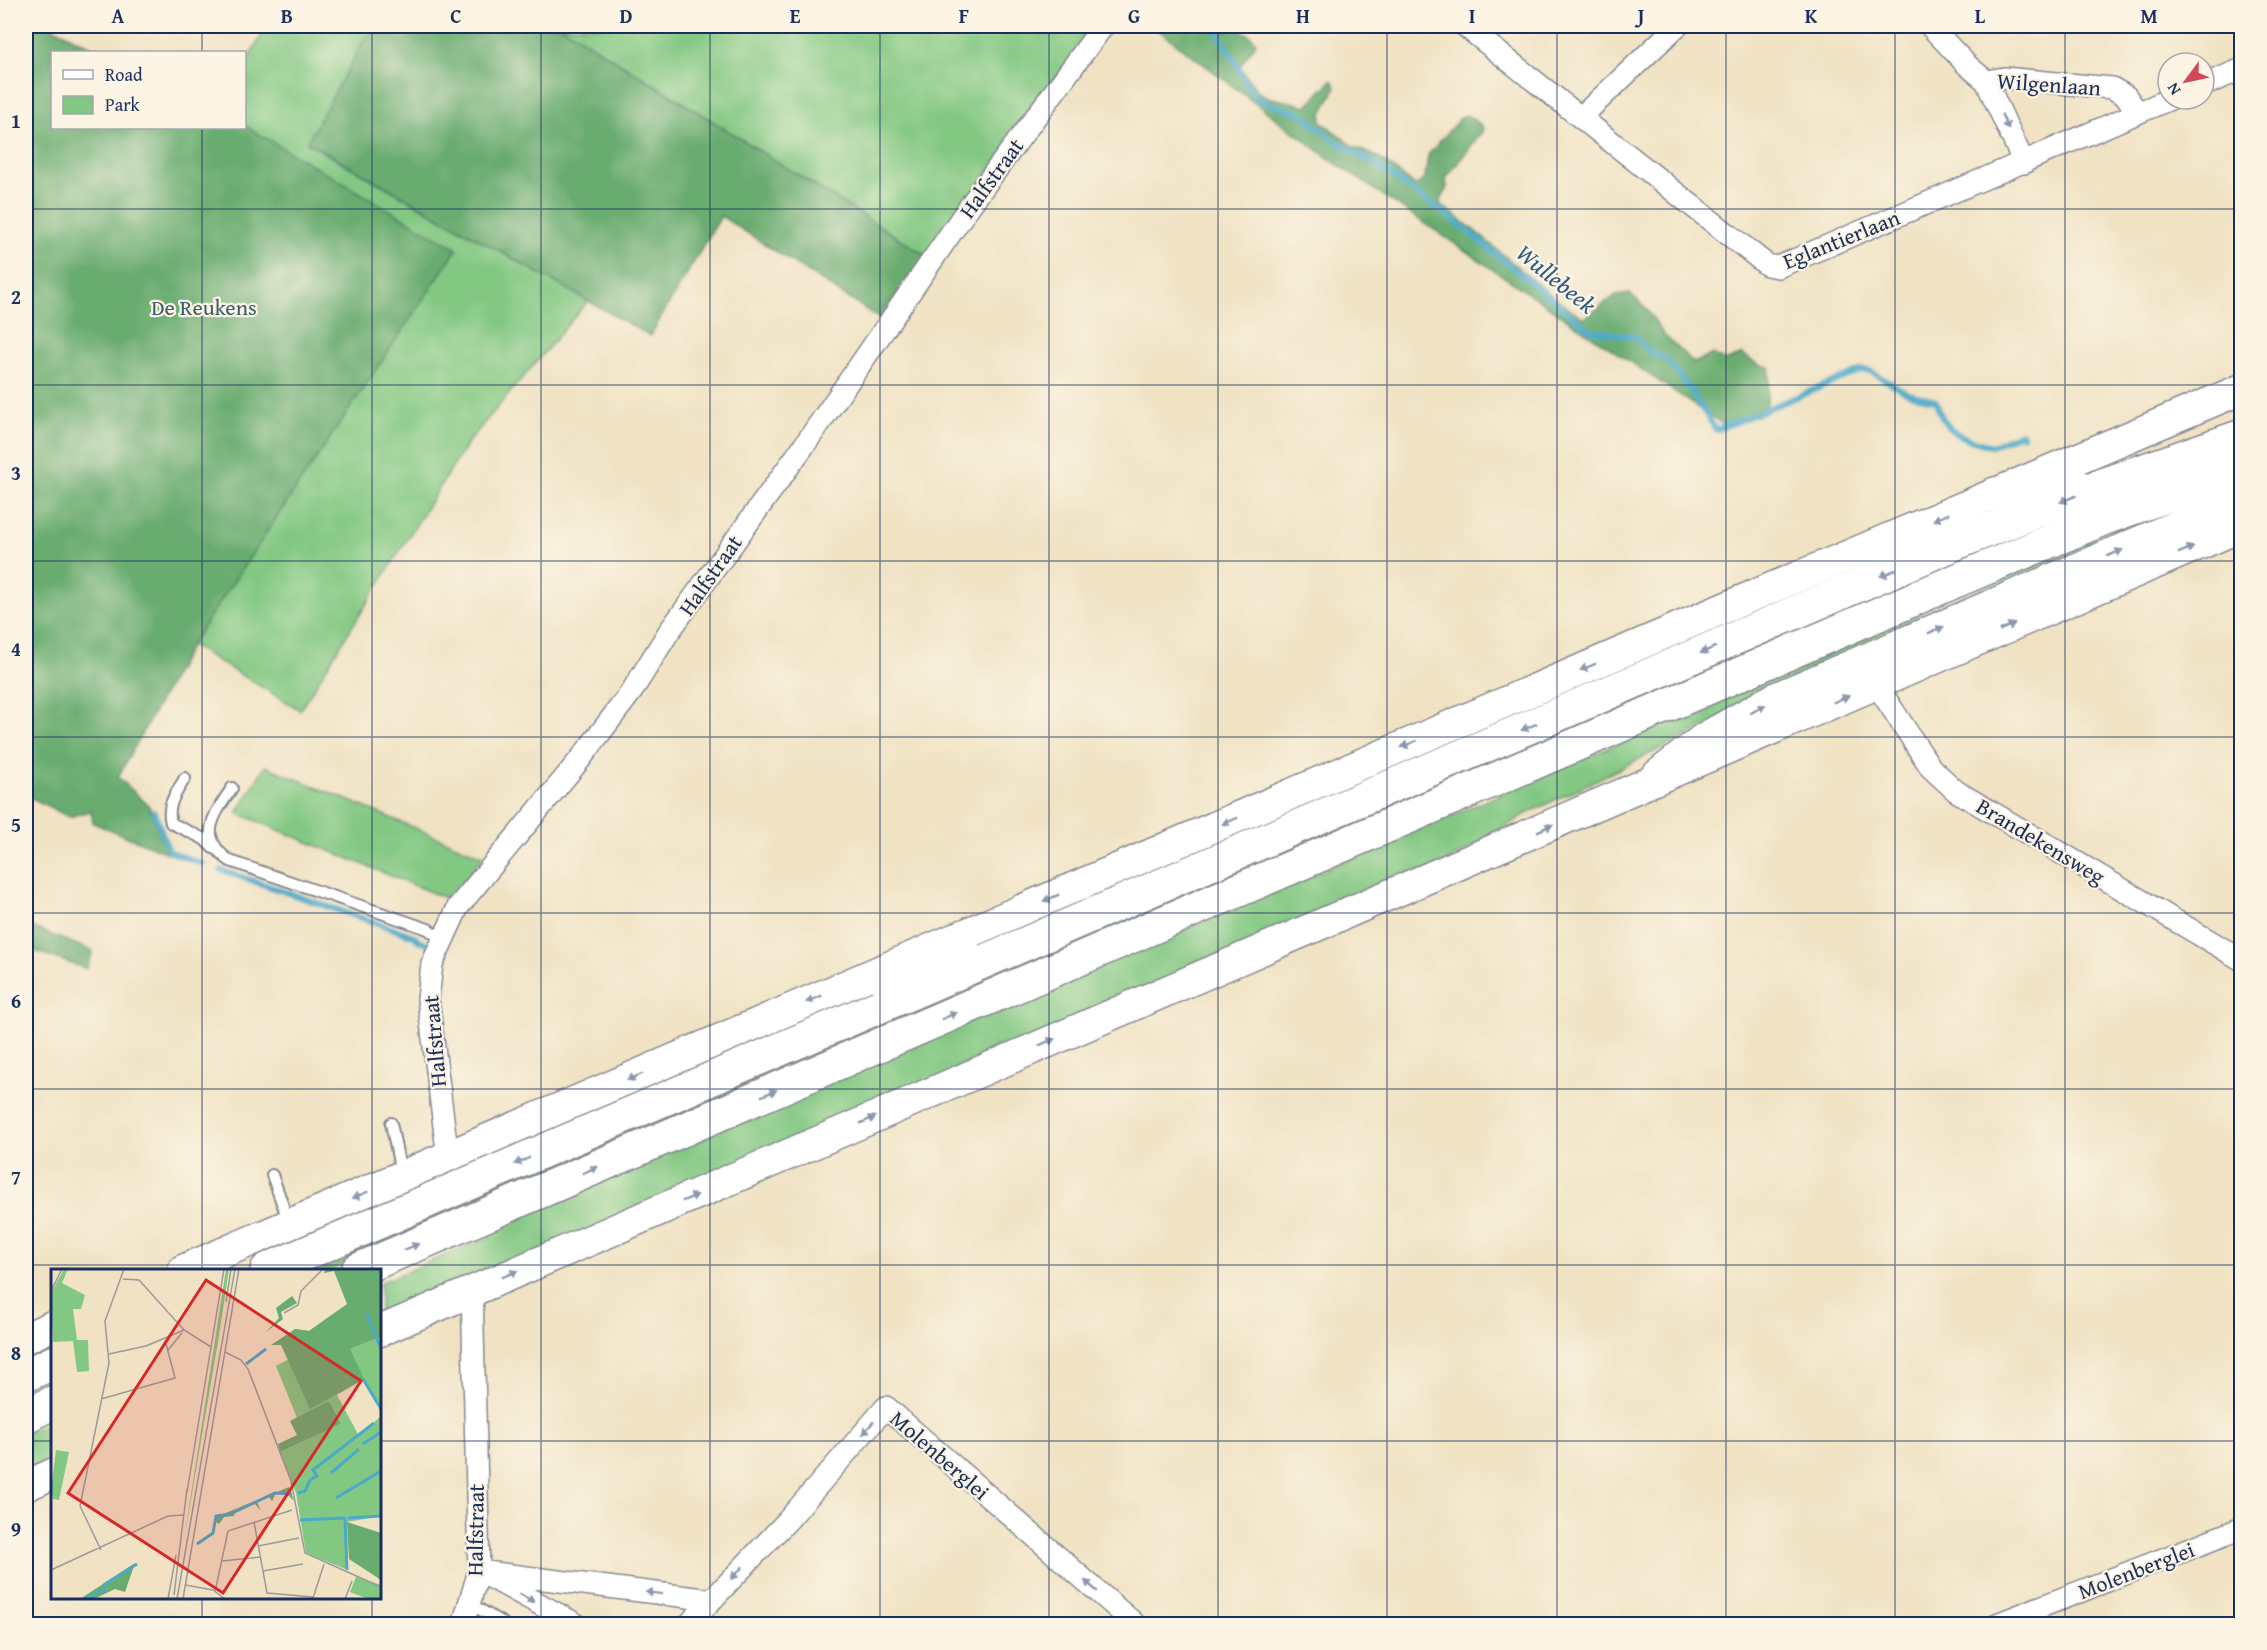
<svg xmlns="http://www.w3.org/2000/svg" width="2267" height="1650" viewBox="0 0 2267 1650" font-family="'Gentium Book Plus',serif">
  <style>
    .green { fill: #82c882; stroke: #4e7c70; stroke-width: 1.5 }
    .forest { fill: #69ac70; stroke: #426e67; stroke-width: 1.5 }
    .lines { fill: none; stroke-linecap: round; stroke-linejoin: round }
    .stream { stroke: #4ba9c9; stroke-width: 6 }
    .service-casing { stroke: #868890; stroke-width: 14 }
    .minor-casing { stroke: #868890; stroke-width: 24 }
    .secondary-casing { stroke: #868890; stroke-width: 33 }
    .trunk-casing { stroke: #868890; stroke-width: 36 }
    .motorway-casing { stroke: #868890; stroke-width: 36 }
    .service { stroke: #fff; stroke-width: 10 }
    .minor { stroke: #fff; stroke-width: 21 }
    .secondary { stroke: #fff; stroke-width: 30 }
    .trunk { stroke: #fff; stroke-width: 33 }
    .motorway { stroke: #fff; stroke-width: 33 }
    .oneway { fill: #8d97ae }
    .grid { fill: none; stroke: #1b2f5e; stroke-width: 1.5; stroke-opacity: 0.55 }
    .labels { text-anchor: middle; stroke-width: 4.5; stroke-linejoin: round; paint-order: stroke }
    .street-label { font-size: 22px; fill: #1b2f5e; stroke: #fcf5e5 }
    .park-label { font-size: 22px; fill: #3a5d69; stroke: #fcf5e5 }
    .water-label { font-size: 24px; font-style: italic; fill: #2c5a83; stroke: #fcf5e5 }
    .inset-river { fill: none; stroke: #4ba9c9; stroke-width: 3 }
    .inset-road { fill: none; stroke: #9b9a9b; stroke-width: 1.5 }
    .view { fill: #d62828; fill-opacity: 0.15; stroke: #d62828; stroke-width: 3 }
    .inset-edge { fill: none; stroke: #1b2f5e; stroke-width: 3 }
    .neatline { fill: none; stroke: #1b2f5e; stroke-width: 2 }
    .grid-label { font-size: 20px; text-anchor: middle; font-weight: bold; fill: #1b2f5e }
  </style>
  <rect width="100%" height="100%" fill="#fcf5e5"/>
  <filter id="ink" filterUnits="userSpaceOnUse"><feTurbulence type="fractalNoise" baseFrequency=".0167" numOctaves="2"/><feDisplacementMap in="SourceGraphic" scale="12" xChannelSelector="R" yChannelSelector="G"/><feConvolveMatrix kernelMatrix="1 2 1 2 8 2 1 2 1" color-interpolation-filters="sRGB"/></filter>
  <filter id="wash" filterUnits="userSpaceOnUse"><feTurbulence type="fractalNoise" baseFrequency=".008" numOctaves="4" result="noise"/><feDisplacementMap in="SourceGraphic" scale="24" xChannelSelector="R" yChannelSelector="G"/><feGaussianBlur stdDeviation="1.35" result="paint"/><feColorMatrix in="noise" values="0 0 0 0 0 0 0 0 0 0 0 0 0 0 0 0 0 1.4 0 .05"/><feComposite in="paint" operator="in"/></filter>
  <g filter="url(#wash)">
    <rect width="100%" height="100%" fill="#f0e2c3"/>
    <path class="green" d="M26 26H50L101 52H52V128H244L245 64 267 26H372L307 143 588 301 468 442 300 710 191 645 108 779 26 795Z
      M561 26H1095L927 256Z
      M2233 489 1798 682 1526 814 1451 860 380 1319V1283L489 1237 491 1227 2105 535Z
      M2104 496 2058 526 330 1270H294Z
      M265 766 483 856 450 900 237 813Z
      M52 1421V1459L26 1471V1433Z"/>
    <path class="forest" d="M26 26H50L101 52H52V128L245 126 457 249 191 645 118 777 149 806 167 853 93 823 91 811 69 817 26 795Z
      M372 26H561L927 256 879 318 721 216 650 336 307 142Z
      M1153 26H1221L1224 32 1235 27 1250 35 1256 43 1240 66C1266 108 1265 93 1306 106L1332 80 1336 87 1322 113 1321 121 1354 147 1378 157 1416 186 1425 178 1428 155 1461 117 1467 115 1483 127 1482 132 1446 178 1447 187 1440 204C1490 239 1532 285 1584 318L1616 295 1630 293 1648 311 1664 335 1694 363 1713 354C1728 364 1728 361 1742 354L1759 365 1770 367 1766 412 1727 427 1332 161Z
      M26 925 93 951 87 969 26 948Z"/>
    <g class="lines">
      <path class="stream" d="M1212 26C1230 47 1241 75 1256 99L1302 114 1332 139 1378 166 1450 217 1590 330 1635 337 1650 352 1666 359 1691 391 1716 430 1862 370 1870 371 1909 394 1936 401C1943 432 1962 439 1992 446L2021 433 2023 436
        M154 812 169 851 203 864
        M221 870 414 936 419 941 430 945"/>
    </g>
  </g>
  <g filter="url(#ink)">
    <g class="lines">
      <defs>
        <path id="service" d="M185 778C176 794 166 804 171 823L204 839 213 848
          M232 788C214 815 196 837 230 861L428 929 441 939
          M391 1123 401 1173
          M272 1175 289 1222
          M469 1603 504 1624"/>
        <path id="minor" d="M1465 26 1767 265 1778 267 2170 99
          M1930 26 1967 65 1986 81 2024 163
          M1986 81 2004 78 2112 88 2126 96 2138 113
          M2204 85 2242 69
          M1582 116 1677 26
          M1876 684 1931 768 1956 791 2242 960
          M448 1158 428 999 432 964 458 907 582 757 632 691 668 633 808 440 971 204 1103 26
          M479 1571 712 1600
          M490 1577 576 1624
          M463 1624 479 1571 472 1290
          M689 1624 788 1520 886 1407 1135 1624
          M1997 1624 2242 1528"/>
        <path id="secondary" d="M183 1270 1750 597 2242 389
          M380 1331 2242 526
          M26 1338 52 1326
          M26 1486 52 1474"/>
        <path id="trunk" d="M26 1416 52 1403"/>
        <path id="motorway" d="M1995 494 2022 492 2070 475
          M1657 777 1705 739 1774 700 2242 499
          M887 983 923 963 965 936
          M267 1270 1954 544 2093 488 2242 436
          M358 1270 1967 576 2105 518 2242 468
          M26 1375 52 1363"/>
      </defs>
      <use href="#service" class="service-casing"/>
      <use href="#minor" class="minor-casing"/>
      <use href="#secondary" class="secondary-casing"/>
      <use href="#trunk" class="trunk-casing"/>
      <use href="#motorway" class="motorway-casing"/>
      <use href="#service" class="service"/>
      <use href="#minor" class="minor"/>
      <use href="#secondary" class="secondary"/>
      <use href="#trunk" class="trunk"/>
      <use href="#motorway" class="motorway"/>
    </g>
    <defs><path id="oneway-solid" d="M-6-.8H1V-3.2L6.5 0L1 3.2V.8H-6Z" transform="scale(1.5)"/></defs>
    <g class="oneway">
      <use href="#oneway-solid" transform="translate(2005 122) rotate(66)"/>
      <use href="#oneway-solid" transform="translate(2068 499) rotate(158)"/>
      <use href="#oneway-solid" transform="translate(1941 517) rotate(157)"/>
      <use href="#oneway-solid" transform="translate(2186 550) rotate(-23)"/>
      <use href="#oneway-solid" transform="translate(2115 553) rotate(-23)"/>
      <use href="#oneway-solid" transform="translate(1888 573) rotate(157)"/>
      <use href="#oneway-solid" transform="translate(2007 627) rotate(-24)"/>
      <use href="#oneway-solid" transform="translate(1936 630) rotate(-23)"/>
      <use href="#oneway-solid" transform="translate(1708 650) rotate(157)"/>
      <use href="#oneway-solid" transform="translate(1588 667) rotate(157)"/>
      <use href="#oneway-solid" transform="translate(1841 699) rotate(-23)"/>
      <use href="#oneway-solid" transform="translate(1758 709) rotate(-30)"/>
      <use href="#oneway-solid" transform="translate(1529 727) rotate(157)"/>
      <use href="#oneway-solid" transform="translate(1409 744) rotate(157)"/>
      <use href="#oneway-solid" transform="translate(1230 821) rotate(157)"/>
      <use href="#oneway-solid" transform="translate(1545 828) rotate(-24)"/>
      <use href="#oneway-solid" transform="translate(1051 898) rotate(157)"/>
      <use href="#oneway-solid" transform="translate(814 999) rotate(157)"/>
      <use href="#oneway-solid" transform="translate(949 1016) rotate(-23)"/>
      <use href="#oneway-solid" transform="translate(1047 1042) rotate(-23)"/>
      <use href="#oneway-solid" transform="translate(635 1077) rotate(157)"/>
      <use href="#oneway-solid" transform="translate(769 1093) rotate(-23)"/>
      <use href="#oneway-solid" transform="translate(868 1120) rotate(-24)"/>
      <use href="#oneway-solid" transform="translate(522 1161) rotate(157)"/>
      <use href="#oneway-solid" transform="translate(590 1170) rotate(-23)"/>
      <use href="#oneway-solid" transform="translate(360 1195) rotate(157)"/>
      <use href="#oneway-solid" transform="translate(690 1198) rotate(-23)"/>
      <use href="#oneway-solid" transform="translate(411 1247) rotate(-23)"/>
      <use href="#oneway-solid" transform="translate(510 1274) rotate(-23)"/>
      <use href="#oneway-solid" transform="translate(868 1428) rotate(131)"/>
      <use href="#oneway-solid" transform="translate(737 1573) rotate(133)"/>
      <use href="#oneway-solid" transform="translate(1091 1586) rotate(-139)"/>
      <use href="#oneway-solid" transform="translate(654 1593) rotate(-173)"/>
      <use href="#oneway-solid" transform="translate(527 1598) rotate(29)"/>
    </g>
  </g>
  <path class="grid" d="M202 26V52M372 26V1270M541 26V1624M710 26V1624M880 26V1624M1049 26V1624M1218 26V1624M1387 26V1624M1557 26V1624M1726 26V1624M1895 26V1624M2065 26V1624M202 128V1270M26 209H2242M26 385H2242M26 561H2242M26 737H2242M26 913H2242M26 1089H2242M26 1265H2242M26 1441H52M380 1441H2242M202 1598V1624M372 1598V1624"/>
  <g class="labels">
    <g class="street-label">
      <text transform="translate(2049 84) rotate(4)" y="8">Wilgenlaan</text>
      <text transform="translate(991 178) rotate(-54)" y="8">Halfstraat</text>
      <text transform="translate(1841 239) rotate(-22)" y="8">Eglantierlaan</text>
      <text transform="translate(710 575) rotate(-55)" y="8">Halfstraat</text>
      <text transform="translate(2041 841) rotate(31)" y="8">Brandekensweg</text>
      <text transform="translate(434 1041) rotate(-95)" y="8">Halfstraat</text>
      <text transform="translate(940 1455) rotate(41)" y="8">Molenberglei</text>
      <text transform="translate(475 1530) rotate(-89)" y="8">Halfstraat</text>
      <text transform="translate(2136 1570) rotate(-21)" y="8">Molenberglei</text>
    </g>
    <g class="park-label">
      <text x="204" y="315">De Reukens</text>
    </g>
    <g class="water-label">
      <text transform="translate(1556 279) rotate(39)" y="8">Wullebeek</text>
    </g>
  </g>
  <g transform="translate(51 1269)">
    <rect width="330" height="330" fill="#f0e2c3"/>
    <path d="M13 0H17L11 14 34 26 30 40H22L26 71H37L38 102 26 103 22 72 2 73 0 24ZM175 0H178L168 67 132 277ZM279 47 299 80 330 68V139L313 110 286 126 308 167 330 147V247L296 253 297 301 255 284 245 224 229 183 290 155 278 132 246 149 225 97 238 90 230 75 244 60 258 62ZM5 181 18 183 8 231 2 230 0 221ZM305 308 330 316V330H317L299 323Z" fill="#82c882"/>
    <path d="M274 0H330V68L299 80 313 110 259 140 230 76H220L244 60 258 62 296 35 283 2 273 4ZM241 27 246 34 230 43 232 50 215 63 228 49 225 39ZM278 132 290 155 229 183 227 175 246 166 239 152ZM238 218 243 232 235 224H225L221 232 218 228 206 233 210 242 203 234 184 241 183 247 173 248 168 255 164 252 165 248ZM296 253 330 264V311L298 290ZM84 294 74 323 64 320 43 330H29Z" fill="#69ac70"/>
    <path class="inset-river" d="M316 45 330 80M195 95 215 80M312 110 330 140M312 175 330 163M280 204 308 180M247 224 254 222 259 211 266 207 262 201 323 154M285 229 330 202M294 249 296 301M297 249 330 247M249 251 294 249M146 275 162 264 165 247 179 245 224 224 241 225M34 330 54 320V315L86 295"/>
    <path class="inset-road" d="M205 0H229M72 10 88 11 133 61 160 78M0 22 11 0M175 33 180 0M233 44 247 36 250 22 272 0M0 73V117M117 81 131 64M174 83 190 91 197 100 240 212 254 284 330 318M58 85 95 77 133 61M50 130 124 109 114 71M136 223 173 0M203 253 216 324 262 328M207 277 248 269M50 281 29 237 58 94 54 52 73 0M171 292 209 288M0 301 117 247 132 246M212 302 252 295M134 316 162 321 174 330M164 323 177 262 241 241M123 326 136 220M262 329 273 295M117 330 125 286M126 330 184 0M132 330 188 0M294 330 301 312"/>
    <path class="view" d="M155 11 310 112 172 324 17 224Z"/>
    <rect width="330" height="330" class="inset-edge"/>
  </g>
  <rect width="2267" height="1650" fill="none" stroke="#fcf5e5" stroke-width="66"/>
  <rect x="51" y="51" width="195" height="78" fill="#fcf5e5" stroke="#a2a6af" stroke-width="1.5"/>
  <rect x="63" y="70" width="30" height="9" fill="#ffffff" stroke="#a2a6af" stroke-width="1.5"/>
  <text x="105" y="81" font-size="18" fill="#1b2f5e">Road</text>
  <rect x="63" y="96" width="30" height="18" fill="#82c882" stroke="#a2a6af" stroke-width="1.5"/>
  <text x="105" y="111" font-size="18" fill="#1b2f5e">Park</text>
  <g transform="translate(2186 81) rotate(237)"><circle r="28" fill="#fcf5e5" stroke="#a2a6af" stroke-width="1.5"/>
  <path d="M0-4.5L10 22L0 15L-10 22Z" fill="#d1495b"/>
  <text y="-9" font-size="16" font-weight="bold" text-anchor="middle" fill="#1b2f5e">N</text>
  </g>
  <rect x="33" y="33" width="2201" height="1584" class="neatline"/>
  <g class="grid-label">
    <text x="118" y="23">A</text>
    <text x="287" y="23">B</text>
    <text x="456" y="23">C</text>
    <text x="626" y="23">D</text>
    <text x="795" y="23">E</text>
    <text x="964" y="23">F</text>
    <text x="1134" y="23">G</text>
    <text x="1303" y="23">H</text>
    <text x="1472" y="23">I</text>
    <text x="1641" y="23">J</text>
    <text x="1811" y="23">K</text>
    <text x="1980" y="23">L</text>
    <text x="2149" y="23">M</text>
    <text x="16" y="128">1</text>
    <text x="16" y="304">2</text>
    <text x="16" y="480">3</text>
    <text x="16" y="656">4</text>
    <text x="16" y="832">5</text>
    <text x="16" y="1008">6</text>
    <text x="16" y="1184">7</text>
    <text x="16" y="1360">8</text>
    <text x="16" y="1536">9</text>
  </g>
</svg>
